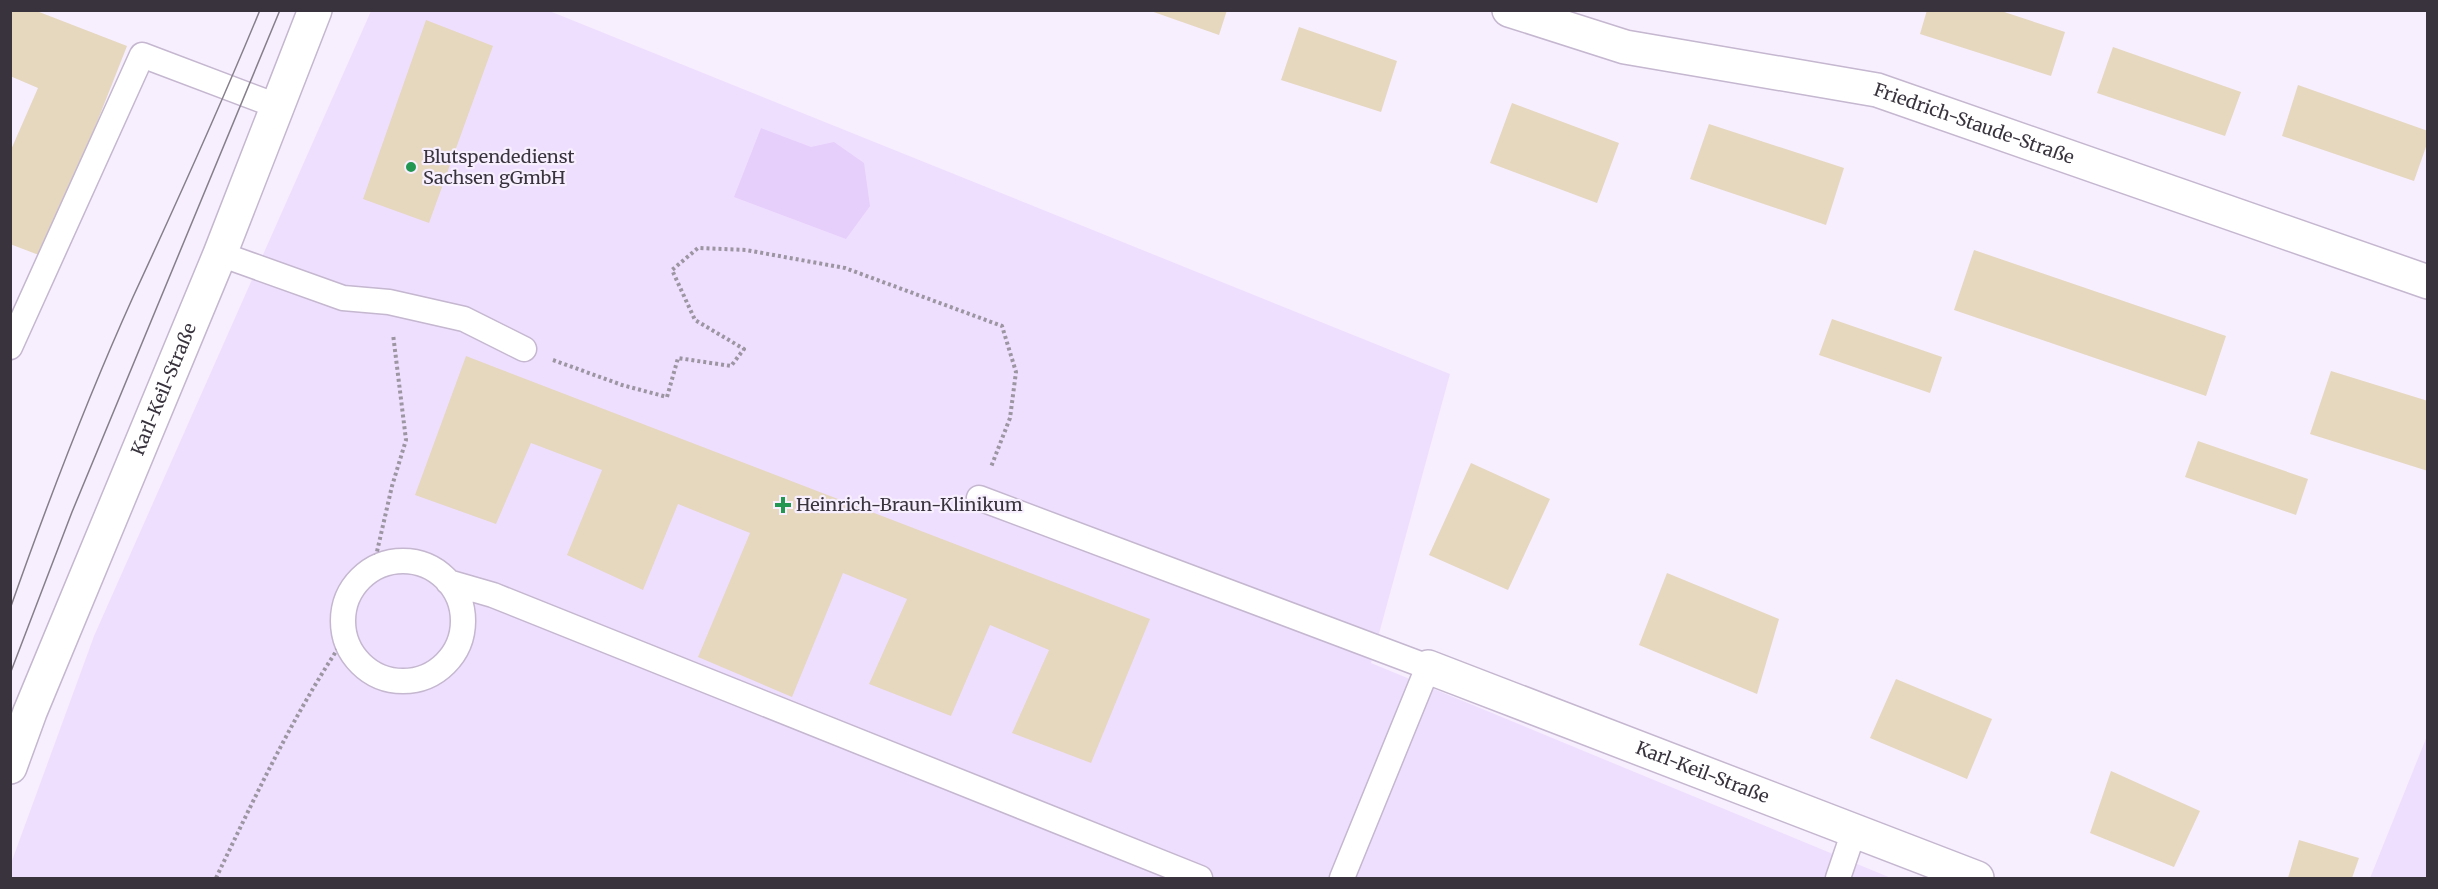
<svg xmlns="http://www.w3.org/2000/svg" width="2438" height="889" viewBox="0 0 2438 889" font-family="Merriweather,serif">
  <style>
    .built { fill: #efdfff }
    .green { fill: #e6cffb }
    .building { fill: #e6d7bf }
    .lines { fill: none; stroke-linecap: round; stroke-linejoin: round }
    .service-casing { stroke: #c4b7cf; stroke-width: 27 }
    .minor-casing { stroke: #c4b7cf; stroke-width: 36 }
    .path { stroke: #9c95a2; stroke-width: 4; stroke-dasharray: 3 3; stroke-linecap: butt }
    .service { stroke: #fff; stroke-width: 24 }
    .minor { stroke: #fff; stroke-width: 33 }
    .tram { stroke: #867f8b; stroke-width: 1.5 }
    .poi-dot { fill: #229752; stroke: #f7effe; stroke-width: 2 }
    .labels { text-anchor: middle; stroke-width: 4.5; stroke-linejoin: round; paint-order: stroke }
    .street-label { font-size: 18px; fill: #38333d; stroke: #f7effe }
    .poi-label { font-size: 18px; fill: #38333d; stroke: #f7effe; text-anchor: start }
  </style>
  <rect width="100%" height="100%" fill="#f7effe"/>
  <path class="built" d="M547 10 1450 374 1371 663 1891 878H11L10 866 94 636 371 11Z
    M2427 736V878H2370Z"/>
  <path class="green" d="M761 128 811 147 834 142 864 163 870 206 846 239 734 197Z"/>
  <path class="building" d="M10 10H34L127 46 44 257 10 244V152L38 88 10 76Z
    M1148 10H1227L1219 35Z
    M1927 10H1998L2065 32 2051 76 1920 34Z
    M426 20 493 46 429 223 363 199Z
    M1299 27 1397 61 1381 112 1281 80Z
    M2113 47 2241 92 2225 136 2097 93Z
    M2298 85 2428 131V141L2414 181 2282 136Z
    M1512 103 1619 143 1597 203 1490 163Z
    M1709 124 1844 168 1826 225 1690 179Z
    M1974 250 2226 336 2206 396 1954 310Z
    M1832 319 1942 357 1930 393 1819 355Z
    M466 356 1150 619 1091 763 1012 733 1049 650 990 625 951 716 869 684 907 599 843 573 792 697 698 657 750 533 678 504 643 590 567 555 602 470 531 443 496 524 415 495Z
    M2331 371 2428 401V471L2310 434Z
    M2198 441 2308 479 2296 515 2185 477Z
    M1471 463 1550 499 1508 590 1429 555Z
    M1667 573 1779 619 1757 694 1639 645Z
    M1896 679 1992 719 1967 779 1870 738Z
    M2111 771 2200 811 2174 867 2090 833Z
    M2299 840 2359 858 2352 878H2288Z"/>
  <g class="lines">
    <defs>
      <path id="service" d="M220 254 343 298 389 302 464 319 524 349
        M10 347 142 55 277 106
        M979 498 1428 667 1342 878
        M343 621a60 60 0 1 1 120 0a60 60 0 1 1-120 0Z
        M448 582 493 595 1200 878
        M1838 878 1854 831"/>
      <g id="minor">
        <path id="s1" d="M1509 10 1625 47 1877 90 2428 282"/>
        <path id="s2" d="M1428 667 1977 878"/>
        <path id="s3" d="M10 767 30 712 220 254 315 10"/>
      </g>
    </defs>
    <use href="#service" class="service-casing"/>
    <use href="#minor" class="minor-casing"/>
    <path class="path" d="M553 360 622 385 667 397 678 358 731 366 744 349 695 320 672 270 698 248 746 250 845 268 1002 326 1016 372 1010 418 991 467
      M373 569 392 486 406 440 393 334
      M216 878C255 797 294 713 345 638"/>
    <use href="#service" class="service"/>
    <use href="#minor" class="minor"/>
    <path class="tram" d="M10 609C47 504 87 399 133 297 177 202 220 107 260 10
      M10 674 72 512 280 10"/>
  </g>
  <g class="poi-dot">
    <circle cx="411" cy="167" r="6"/>
    <path d="M780 496h6v6h6v6h-6v6h-6v-6h-6v-6h6z"/>
  </g>
  <g class="labels">
    <g class="street-label">
      <text dy="6" stroke="none"><textPath href="#s1" startOffset="480">Friedrich-Staude-Straße</textPath></text>
      <text dy="6" stroke="none"><textPath href="#s3" startOffset="408">Karl-Keil-Straße</textPath></text>
      <text dy="6" stroke="none"><textPath href="#s2" startOffset="294">Karl-Keil-Straße</textPath></text>
    </g>
    <g class="poi-label">
      <text x="423" y="163">Blutspendedienst<tspan x="423" dy="21">Sachsen gGmbH</tspan></text>
      <text x="796" y="511">Heinrich-Braun-Klinikum</text>
    </g>
  </g>
  <rect width="2438" height="889" fill="none" stroke="#38333d" stroke-width="24"/>
</svg>
